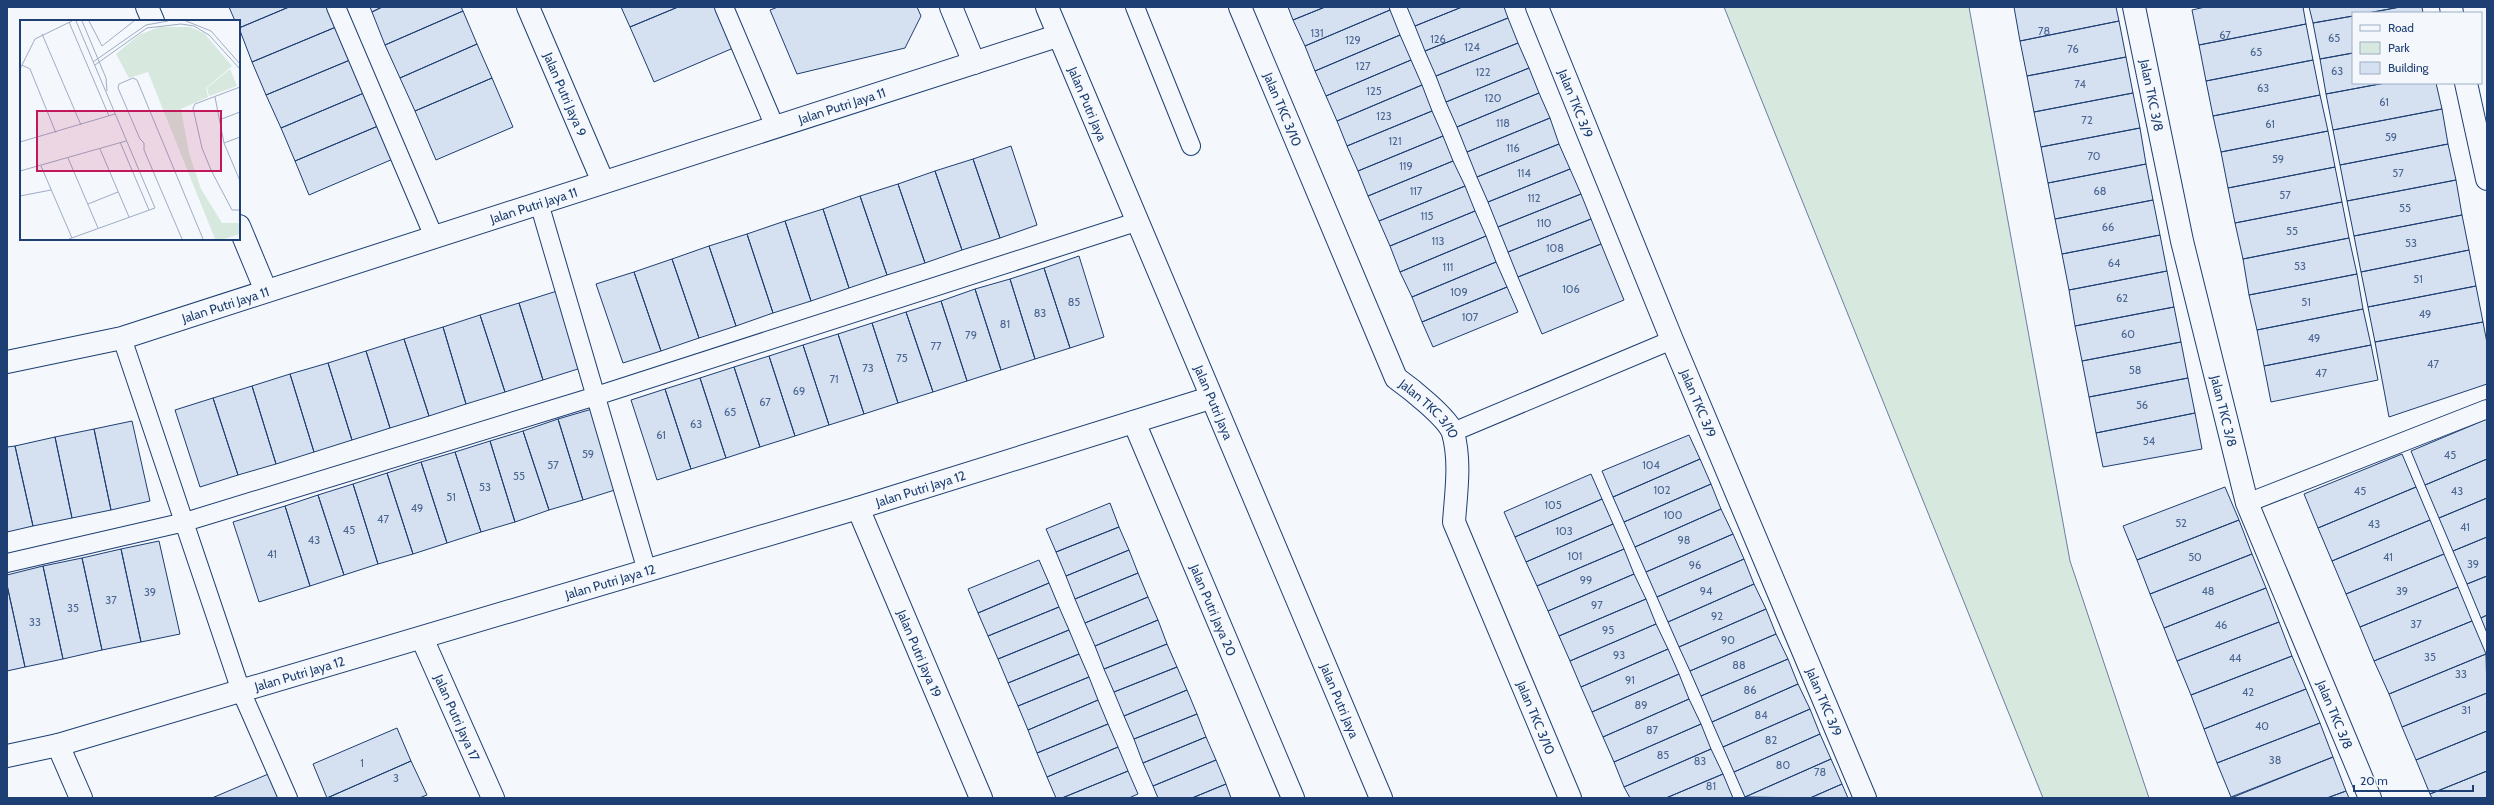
<svg xmlns="http://www.w3.org/2000/svg" width="2494" height="805" viewBox="0 0 2494 805" font-family="Cabin,sans-serif">
  <style>
    .green { fill: #d7e8df; stroke: #687fa3 }
    .building { fill: #d5e0f0; stroke: #1d3f73 }
    .lines { fill: none; stroke-linecap: round; stroke-linejoin: round }
    .service-casing { stroke: #1d3f73; stroke-width: 20 }
    .minor-casing { stroke: #1d3f73; stroke-width: 24 }
    .service { stroke: #f4f7fb; stroke-width: 18 }
    .minor { stroke: #f4f7fb; stroke-width: 22 }
    .labels { text-anchor: middle; stroke-width: 3; stroke-linejoin: round; paint-order: stroke }
    .number-label { font-size: 11px; fill: #4b6792 }
    .street-label { font-size: 13px; fill: #1d3f73; stroke: #f4f7fb }
    .inset-road { fill: none; stroke: #9eadc5; stroke-width: 1 }
    .view { fill: #c2185b; fill-opacity: 0.15; stroke: #c2185b; stroke-width: 2 }
    .inset-edge { fill: none; stroke: #1d3f73; stroke-width: 2 }
  </style>
  <rect width="100%" height="100%" fill="#f4f7fb"/>
  <path class="green" d="M1724 7H1969L2070 561 2149 798H2043Z"/>
  <path class="building" d="M229 7H289L239 28V21H235Z
    M289 7H328L336 27 252 62 239 28Z
    M370 7H382L372 12Z
    M382 7H461L463 11 385 45 372 12Z
    M621 7H678L630 27Z
    M678 7H721L738 46 654 82 630 27Z
    M778 7H917L921 16 905 48 797 74 770 10Z
    M1288 7H1325L1293 20Z
    M1325 7H1389L1390 10 1305 46 1293 20Z
    M1407 7H1462L1415 26Z
    M1462 7H1504L1508 18 1425 51 1415 26Z
    M2014 7H2116L2119 21 2020 41Z
    M2205 7H2303L2306 24 2199 45 2192 10Z
    M2309 7H2400L2368 13H2353V16L2313 23Z
    M2400 7H2422L2423 13H2368Z
    M1390 10 1400 35 1315 71 1305 46Z
    M463 11 477 44 400 78 385 45Z
    M2353 16V53L2320 59 2313 23Z
    M1508 18 1518 43 1436 76 1425 51Z
    M2119 21 2126 57 2027 76 2020 41Z
    M2306 24 2313 60 2206 81 2199 45Z
    M336 27 350 60 266 95 252 62Z
    M1400 35 1411 60 1326 96 1315 71Z
    M1518 43 1529 68 1446 102 1436 76Z
    M477 44 492 78 415 111 400 78Z
    M2353 53V83H2385L2326 94 2320 59Z
    M2126 57 2133 93 2034 112 2027 76Z
    M350 60 364 93 281 128 266 95Z
    M1411 60 1422 85 1337 121 1326 96Z
    M2313 60 2320 95 2213 116 2206 81Z
    M1529 68 1539 93 1457 127 1446 102Z
    M492 78 513 127 436 160 415 111Z
    M2385 83H2436L2442 109 2333 130 2326 94Z
    M1422 85 1432 111 1347 146 1337 121Z
    M364 93 378 126 295 161 281 128Z
    M1539 93 1550 118 1467 152 1457 127Z
    M2133 93 2140 128 2041 147 2034 112Z
    M2320 95 2328 131 2221 152 2213 116Z
    M2442 109 2448 144 2340 165 2333 130Z
    M1432 111 1443 136 1358 171 1347 146Z
    M1550 118 1559 144 1477 177 1467 152Z
    M378 126 393 159 309 195 295 161Z
    M2140 128 2146 164 2048 183 2041 147Z
    M2328 131 2335 167 2228 188 2221 152Z
    M1443 136 1453 161 1368 196 1358 171Z
    M1559 144 1570 169 1488 202 1477 177Z
    M2448 144 2456 180 2347 201 2340 165Z
    M1011 146 1037 225 1000 238 973 159Z
    M973 159 1000 238 962 250 935 171Z
    M1453 161 1465 186 1379 221 1368 196Z
    M2146 164 2153 200 2055 219 2048 183Z
    M2335 167 2342 202 2235 223 2228 188Z
    M1570 169 1581 194 1498 227 1488 202Z
    M935 171 962 250 925 263 898 184Z
    M2456 180 2462 215 2354 236 2347 201Z
    M898 184 925 263 887 275 860 196Z
    M1465 186 1475 211 1390 246 1379 221Z
    M1581 194 1591 219 1508 252 1498 227Z
    M860 196 887 275 849 288 823 209Z
    M2153 200 2160 235 2062 254 2055 219Z
    M2342 202 2349 238 2243 259 2235 223Z
    M823 209 849 288 811 301 785 221Z
    M1475 211 1486 236 1400 272 1390 246Z
    M2462 215 2469 250 2361 272 2354 236Z
    M1591 219 1601 244 1518 277 1508 252Z
    M785 221 811 301 773 313 747 234Z
    M747 234 773 313 736 326 709 246Z
    M2160 235 2167 271 2069 290 2062 254Z
    M1486 236 1496 262 1412 297 1400 272Z
    M2349 238 2357 274 2249 295 2243 259Z
    M1601 244 1624 300 1542 334 1518 277Z
    M709 246 736 326 699 338 672 259Z
    M2469 250 2476 286 2368 307 2361 272Z
    M1079 256 1104 337 1070 348 1044 268Z
    M672 259 699 338 661 351 634 272Z
    M1496 262 1507 287 1422 322 1412 297Z
    M1044 268 1070 348 1035 359 1010 279Z
    M2167 271 2174 307 2075 326 2069 290Z
    M634 272 661 351 623 363 596 284Z
    M2357 274 2363 309 2257 330 2249 295Z
    M1010 279 1035 359 1001 370 975 289Z
    M2476 286 2483 322 2375 342 2368 307Z
    M1507 287 1518 312 1433 347 1422 322Z
    M975 289 1001 370 967 381 941 301Z
    M557 291 581 368 543 380 519 303Z
    M941 301 967 381 933 392 906 312Z
    M519 303 543 380 505 392 480 315Z
    M2174 307 2181 342 2082 361 2075 326Z
    M2363 309 2371 345 2264 366 2257 330Z
    M906 312 933 392 898 403 872 323Z
    M480 315 505 392 466 404 443 327Z
    M2483 322 2487 343V384L2389 417 2375 342Z
    M872 323 898 403 864 414 838 334Z
    M443 327 466 404 429 416 404 339Z
    M838 334 864 414 829 425 803 345Z
    M404 339 429 416 390 428 366 351Z
    M2181 342 2188 378 2089 397 2082 361Z
    M803 345 829 425 795 436 769 356Z
    M2371 345 2378 380 2271 402 2264 366Z
    M366 351 390 428 352 440 328 363Z
    M769 356 795 436 760 447 734 367Z
    M328 363 352 440 314 452 290 374Z
    M734 367 760 447 726 458 700 378Z
    M290 374 314 452 276 464 252 386Z
    M700 378 726 458 691 469 665 389Z
    M2188 378 2195 413 2096 433 2089 397Z
    M252 386 276 464 238 475 213 398Z
    M665 389 691 469 657 480 631 400Z
    M213 398 238 475 200 487 175 410Z
    M592 409 618 489 583 500 558 419Z
    M2195 413 2202 449 2103 467 2096 433Z
    M558 419 583 500 549 510 523 431Z
    M2487 419V459L2425 485 2411 451Z
    M132 421 150 501 111 510 94 429Z
    M94 429 111 510 72 518 55 437Z
    M523 431 549 510 515 522 490 441Z
    M1689 435 1700 459 1613 497 1602 471Z
    M55 437 72 518 33 526 15 446Z
    M490 441 515 522 481 532 455 452Z
    M15 446 33 526 7 532V447Z
    M455 452 481 532 447 543 421 462Z
    M2402 454 2416 487 2318 528 2304 494Z
    M1700 459 1711 484 1624 522 1613 497Z
    M2487 459V498L2439 518 2425 485Z
    M421 462 447 543 413 554 387 473Z
    M387 473 413 554 378 564 353 484Z
    M1591 474 1602 499 1515 537 1504 512Z
    M353 484 378 564 344 575 318 495Z
    M1711 484 1721 509 1635 547 1624 522Z
    M2225 487 2239 520 2137 560 2123 526Z
    M2416 487 2430 520 2332 561 2318 528Z
    M318 495 344 575 310 586 285 506Z
    M2487 498V537L2453 551 2439 518Z
    M1602 499 1613 524 1526 562 1515 537Z
    M1110 503 1119 527 1056 552 1046 529Z
    M285 506 310 586 259 602 233 522Z
    M1721 509 1733 534 1646 572 1635 547Z
    M2239 520 2252 554 2150 594 2137 560Z
    M2430 520 2444 554 2346 594 2332 561Z
    M1613 524 1624 549 1537 586 1526 562Z
    M1119 527 1129 550 1066 576 1056 552Z
    M1733 534 1744 559 1657 597 1646 572Z
    M2487 537V576L2467 584 2453 551Z
    M159 541 180 634 141 642 121 549Z
    M121 549 141 642 102 650 82 558Z
    M1624 549 1634 574 1548 611 1537 586Z
    M1129 550 1138 573 1075 599 1066 576Z
    M2252 554 2266 588 2164 628 2150 594Z
    M2444 554 2458 587 2360 627 2346 594Z
    M82 558 102 650 63 659 43 566Z
    M1744 559 1754 584 1668 622 1657 597Z
    M1039 560 1049 583 978 613 968 589Z
    M43 566 63 659 25 667 7 585V575Z
    M1138 573 1148 597 1085 623 1075 599Z
    M1634 574 1646 599 1559 636 1548 611Z
    M2487 576V615L2481 618 2467 584Z
    M1049 583 1059 607 988 636 978 613Z
    M1754 584 1766 609 1679 647 1668 622Z
    M7 585 25 667 7 671Z
    M2458 587 2472 621 2374 661 2360 627Z
    M2266 588 2279 622 2177 661 2164 628Z
    M1148 597 1158 620 1095 646 1085 623Z
    M1646 599 1656 624 1570 661 1559 636Z
    M1059 607 1069 630 998 659 988 636Z
    M1766 609 1776 634 1690 671 1679 647Z
    M2487 615V633L2481 618Z
    M1158 620 1167 644 1104 669 1095 646Z
    M2472 621 2486 654 2389 694 2374 661Z
    M2279 622 2292 656 2191 695 2177 661Z
    M1656 624 1668 649 1581 687 1570 661Z
    M1069 630 1079 654 1008 683 998 659Z
    M1776 634 1788 659 1701 696 1690 671Z
    M1167 644 1177 667 1114 692 1104 669Z
    M1668 649 1679 674 1592 712 1581 687Z
    M1079 654 1089 677 1018 706 1008 683Z
    M2486 654 2487 693 2402 727 2389 694Z
    M2292 656 2306 689 2204 729 2191 695Z
    M1788 659 1798 684 1712 722 1701 696Z
    M1177 667 1187 690 1124 716 1114 692Z
    M1679 674 1689 699 1603 737 1592 712Z
    M1089 677 1098 700 1028 730 1018 706Z
    M1798 684 1810 709 1723 747 1712 722Z
    M2306 689 2320 723 2217 763 2204 729Z
    M1187 690 1197 714 1134 739 1124 716Z
    M2487 693V731L2416 760 2402 727Z
    M1689 699 1701 724 1614 762 1603 737Z
    M1098 700 1108 724 1037 753 1028 730Z
    M1810 709 1820 734 1734 772 1723 747Z
    M1197 714 1206 737 1143 763 1134 739Z
    M2320 723 2333 757 2231 797 2217 763Z
    M1108 724 1118 747 1047 777 1037 753Z
    M1701 724 1711 749 1624 787 1614 762Z
    M397 728 411 761 327 798 313 764Z
    M2487 731V771L2430 794 2416 760Z
    M1820 734 1831 759 1745 797 1734 772Z
    M1206 737 1216 760 1153 786 1143 763Z
    M1118 747 1128 771 1062 798H1056L1047 777Z
    M1711 749 1723 774 1666 798H1630L1624 787Z
    M2333 757 2346 791 2327 798H2231Z
    M1831 759 1842 784 1810 798 1745 797Z
    M1216 760 1226 784 1192 798H1158L1153 786Z
    M411 761 427 795 419 798H327Z
    M1128 771 1138 794 1129 798H1062Z
    M2487 771V798H2432L2430 794Z
    M273 772 284 798H212Z
    M1723 774 1733 798H1666Z
    M1226 784 1231 798H1192Z
    M1842 784 1848 798H1810Z
    M2346 791 2349 798H2327Z"/>
  <g class="lines">
    <defs>
      <path id="service" d="M336 7 434 237
        M724 7 775 127
        M1135 7 1191 146
        M539 203 647 571
        M122 338 241 691 288 798
        M1453 432 1672 340
        M2247 503 2487 409
        M7 563 185 522 596 396 1136 222"/>
      <g id="minor">
        <path d="M147 7 153 21"/>
        <path id="s1" d="M528 7 603 182"/>
        <path d="M951 7 974 63"/>
        <path id="s2" d="M1047 7 1381 798"/>
        <path id="s3" d="M1240 7 1396 378C1410 388 1448 418 1453 433 1461 461 1456 493 1454 522L1570 798"/>
        <path id="s4" d="M1537 7 1672 340 1865 798"/>
        <path id="s5" d="M2134 7 2182 241 2247 503 2370 798"/>
        <path d="M2451 7 2452 13"/>
        <path d="M2466 83 2487 179"/>
        <path d="M239 226 266 291"/>
        <path id="s6" d="M7 362 122 338 1057 36"/>
        <path id="s7" d="M1134 422 1293 798"/>
        <path id="s8" d="M858 508 981 798"/>
        <path id="s9" d="M422 638 493 798"/>
        <path d="M58 745 81 798"/>
        <path id="s10" d="M7 756 58 745 858 508 1210 398"/>
      </g>
    </defs>
    <use href="#service" class="service-casing"/>
    <use href="#minor" class="minor-casing"/>
    <use href="#service" class="service"/>
    <use href="#minor" class="minor"/>
  </g>
  <g class="labels">
    <g class="number-label">
      <text x="2044" y="35">78</text>
      <text x="1317" y="37">131</text>
      <text x="2225" y="39">67</text>
      <text x="2334" y="42">65</text>
      <text x="1438" y="43">126</text>
      <text x="1353" y="44">129</text>
      <text x="1472" y="51">124</text>
      <text x="2073" y="53">76</text>
      <text x="2256" y="56">65</text>
      <text x="1363" y="70">127</text>
      <text x="2337" y="75">63</text>
      <text x="1483" y="76">122</text>
      <text x="2080" y="88">74</text>
      <text x="2263" y="92">63</text>
      <text x="1374" y="95">125</text>
      <text x="1493" y="102">120</text>
      <text x="2384" y="106">61</text>
      <text x="1384" y="120">123</text>
      <text x="2087" y="124">72</text>
      <text x="1503" y="127">118</text>
      <text x="2270" y="128">61</text>
      <text x="2391" y="141">59</text>
      <text x="1395" y="145">121</text>
      <text x="1513" y="152">116</text>
      <text x="2094" y="160">70</text>
      <text x="2278" y="163">59</text>
      <text x="1406" y="170">119</text>
      <text x="1524" y="177">114</text>
      <text x="2398" y="177">57</text>
      <text x="1416" y="195">117</text>
      <text x="2100" y="195">68</text>
      <text x="2285" y="199">57</text>
      <text x="1534" y="202">112</text>
      <text x="2405" y="212">55</text>
      <text x="1427" y="220">115</text>
      <text x="1544" y="227">110</text>
      <text x="2108" y="231">66</text>
      <text x="2292" y="235">55</text>
      <text x="1438" y="245">113</text>
      <text x="2411" y="247">53</text>
      <text x="1555" y="252">108</text>
      <text x="2114" y="267">64</text>
      <text x="2300" y="270">53</text>
      <text x="1448" y="271">111</text>
      <text x="2418" y="283">51</text>
      <text x="1571" y="293">106</text>
      <text x="1459" y="296">109</text>
      <text x="2122" y="302">62</text>
      <text x="1074" y="306">85</text>
      <text x="2306" y="306">51</text>
      <text x="1040" y="317">83</text>
      <text x="2425" y="318">49</text>
      <text x="1470" y="321">107</text>
      <text x="1005" y="328">81</text>
      <text x="2128" y="338">60</text>
      <text x="971" y="339">79</text>
      <text x="2314" y="342">49</text>
      <text x="936" y="350">77</text>
      <text x="902" y="362">75</text>
      <text x="2433" y="368">47</text>
      <text x="868" y="372">73</text>
      <text x="2135" y="374">58</text>
      <text x="2321" y="377">47</text>
      <text x="834" y="383">71</text>
      <text x="799" y="395">69</text>
      <text x="765" y="406">67</text>
      <text x="2142" y="409">56</text>
      <text x="730" y="416">65</text>
      <text x="696" y="428">63</text>
      <text x="661" y="439">61</text>
      <text x="2149" y="445">54</text>
      <text x="588" y="458">59</text>
      <text x="2450" y="459">45</text>
      <text x="553" y="469">57</text>
      <text x="1651" y="469">104</text>
      <text x="519" y="480">55</text>
      <text x="485" y="491">53</text>
      <text x="1662" y="494">102</text>
      <text x="2360" y="495">45</text>
      <text x="2457" y="495">43</text>
      <text x="451" y="501">51</text>
      <text x="1553" y="509">105</text>
      <text x="417" y="512">49</text>
      <text x="1673" y="519">100</text>
      <text x="383" y="523">47</text>
      <text x="2181" y="527">52</text>
      <text x="2374" y="528">43</text>
      <text x="2465" y="531">41</text>
      <text x="349" y="534">45</text>
      <text x="1564" y="535">103</text>
      <text x="314" y="544">43</text>
      <text x="1684" y="544">98</text>
      <text x="272" y="558">41</text>
      <text x="1575" y="560">101</text>
      <text x="2195" y="561">50</text>
      <text x="2388" y="561">41</text>
      <text x="2473" y="568">39</text>
      <text x="1695" y="569">96</text>
      <text x="1586" y="584">99</text>
      <text x="1706" y="595">94</text>
      <text x="2208" y="595">48</text>
      <text x="2402" y="595">39</text>
      <text x="150" y="596">39</text>
      <text x="111" y="604">37</text>
      <text x="1597" y="609">97</text>
      <text x="73" y="612">35</text>
      <text x="1717" y="620">92</text>
      <text x="35" y="626">33</text>
      <text x="2416" y="628">37</text>
      <text x="2221" y="629">46</text>
      <text x="1608" y="634">95</text>
      <text x="1728" y="644">90</text>
      <text x="1619" y="659">93</text>
      <text x="2430" y="661">35</text>
      <text x="2235" y="662">44</text>
      <text x="1739" y="669">88</text>
      <text x="2461" y="678">33</text>
      <text x="1630" y="684">91</text>
      <text x="1750" y="694">86</text>
      <text x="2248" y="696">42</text>
      <text x="1641" y="709">89</text>
      <text x="2466" y="714">31</text>
      <text x="1761" y="719">84</text>
      <text x="2262" y="730">40</text>
      <text x="1652" y="734">87</text>
      <text x="1771" y="744">82</text>
      <text x="1663" y="759">85</text>
      <text x="2275" y="764">38</text>
      <text x="1700" y="765">83</text>
      <text x="362" y="767">1</text>
      <text x="1783" y="769">80</text>
      <text x="1820" y="776">78</text>
      <text x="396" y="782">3</text>
      <text x="1711" y="790">81</text>
    </g>
    <g class="street-label">
      <text dy="5" stroke="none"><textPath href="#s1" startOffset="95">Jalan Putri Jaya 9</textPath></text>
      <text dy="5" stroke="none"><textPath href="#s5" startOffset="90">Jalan TKC 3/8</textPath></text>
      <text dy="5" stroke="none"><textPath href="#s4" startOffset="104">Jalan TKC 3/9</textPath></text>
      <text dy="5" stroke="none"><textPath href="#s2" startOffset="105">Jalan Putri Jaya</textPath></text>
      <text dy="5" stroke="none"><textPath href="#s6" startOffset="874">Jalan Putri Jaya 11</textPath></text>
      <text dy="5" stroke="none"><textPath href="#s3" startOffset="111">Jalan TKC 3/10</textPath></text>
      <text dy="5" stroke="none"><textPath href="#s6" startOffset="550">Jalan Putri Jaya 11</textPath></text>
      <text dy="5" stroke="none"><textPath href="#s6" startOffset="226">Jalan Putri Jaya 11</textPath></text>
      <text dy="5" stroke="none"><textPath href="#s2" startOffset="429">Jalan Putri Jaya</textPath></text>
      <text dy="5" stroke="none"><textPath href="#s4" startOffset="428">Jalan TKC 3/9</textPath></text>
      <text dy="5" stroke="none"><textPath href="#s3" startOffset="448">Jalan TKC 3/10</textPath></text>
      <text dy="5" stroke="none"><textPath href="#s5" startOffset="414">Jalan TKC 3/8</textPath></text>
      <text dy="5" stroke="none"><textPath href="#s10" startOffset="952">Jalan Putri Jaya 12</textPath></text>
      <text dy="5" stroke="none"><textPath href="#s10" startOffset="628">Jalan Putri Jaya 12</textPath></text>
      <text dy="5" stroke="none"><textPath href="#s7" startOffset="204">Jalan Putri Jaya 20</textPath></text>
      <text dy="5" stroke="none"><textPath href="#s8" startOffset="158">Jalan Putri Jaya 19</textPath></text>
      <text dy="5" stroke="none"><textPath href="#s10" startOffset="304">Jalan Putri Jaya 12</textPath></text>
      <text dy="5" stroke="none"><textPath href="#s2" startOffset="753">Jalan Putri Jaya</textPath></text>
      <text dy="5" stroke="none"><textPath href="#s4" startOffset="752">Jalan TKC 3/9</textPath></text>
      <text dy="5" stroke="none"><textPath href="#s5" startOffset="738">Jalan TKC 3/8</textPath></text>
      <text dy="5" stroke="none"><textPath href="#s3" startOffset="784">Jalan TKC 3/10</textPath></text>
      <text dy="5" stroke="none"><textPath href="#s9" startOffset="87">Jalan Putri Jaya 17</textPath></text>
    </g>
  </g>
  <g transform="translate(20 20)">
    <rect width="220" height="220" fill="#f4f7fb"/>
    <path d="M139 7H170L184 13 212 46 186 68 188 77 161 89 169 133 181 169 202 203H220V214L204 219H195L128 52 109 58 96 34 119 15ZM210 49 217 66 189 76 187 68Z" fill="#d7e8df"/>
    <path class="inset-road" d="M62 1 86 58 87 71M69 1 82 26 114 1M166 1 191 11 220 44M49 2 89 96M22 14 61 105M73 42 126 5 148 1M2 45 10 49 36 113M75 45 127 8 161 4 174 6 189 15 220 49M0 49 15 19 52 1M220 67 175 84 173 88 182 128 191 150 212 190H220M195 77 204 123 220 161M199 100 220 92M0 122 95 94M100 122 129 190M204 123 220 117M80 129 109 197M48 138 78 208M21 146 52 218M0 151 106 121M0 176 31 170M68 184 98 172M49 219 135 188 56 1M162 219 124 130V123L120 119 98 68 99 64 113 58 117 60 183 219"/>
    <path class="view" d="M17 91H201V151H17Z"/>
    <rect width="220" height="220" class="inset-edge"/>
  </g>
  <rect width="2494" height="805" fill="none" stroke="#1d3f73" stroke-width="16"/>
  <rect x="2352" y="12" width="130" height="72" fill="#f4f7fb" stroke="#9eadc5"/>
  <rect x="2360" y="25" width="20" height="6" fill="#f4f7fb" stroke="#9eadc5"/>
  <text x="2388" y="32" font-size="12" fill="#1d3f73">Road</text>
  <rect x="2360" y="42" width="20" height="12" fill="#d7e8df" stroke="#9eadc5"/>
  <text x="2388" y="52" font-size="12" fill="#1d3f73">Park</text>
  <rect x="2360" y="62" width="20" height="12" fill="#d5e0f0" stroke="#9eadc5"/>
  <text x="2388" y="72" font-size="12" fill="#1d3f73">Building</text>
  <path d="M2354 785v6h119v-6" fill="none" stroke="#1d3f73" stroke-width="2"/>
  <text x="2360" y="785" font-size="12" fill="#1d3f73" stroke="#f4f7fb" stroke-width="3" paint-order="stroke">20 m</text>
</svg>
